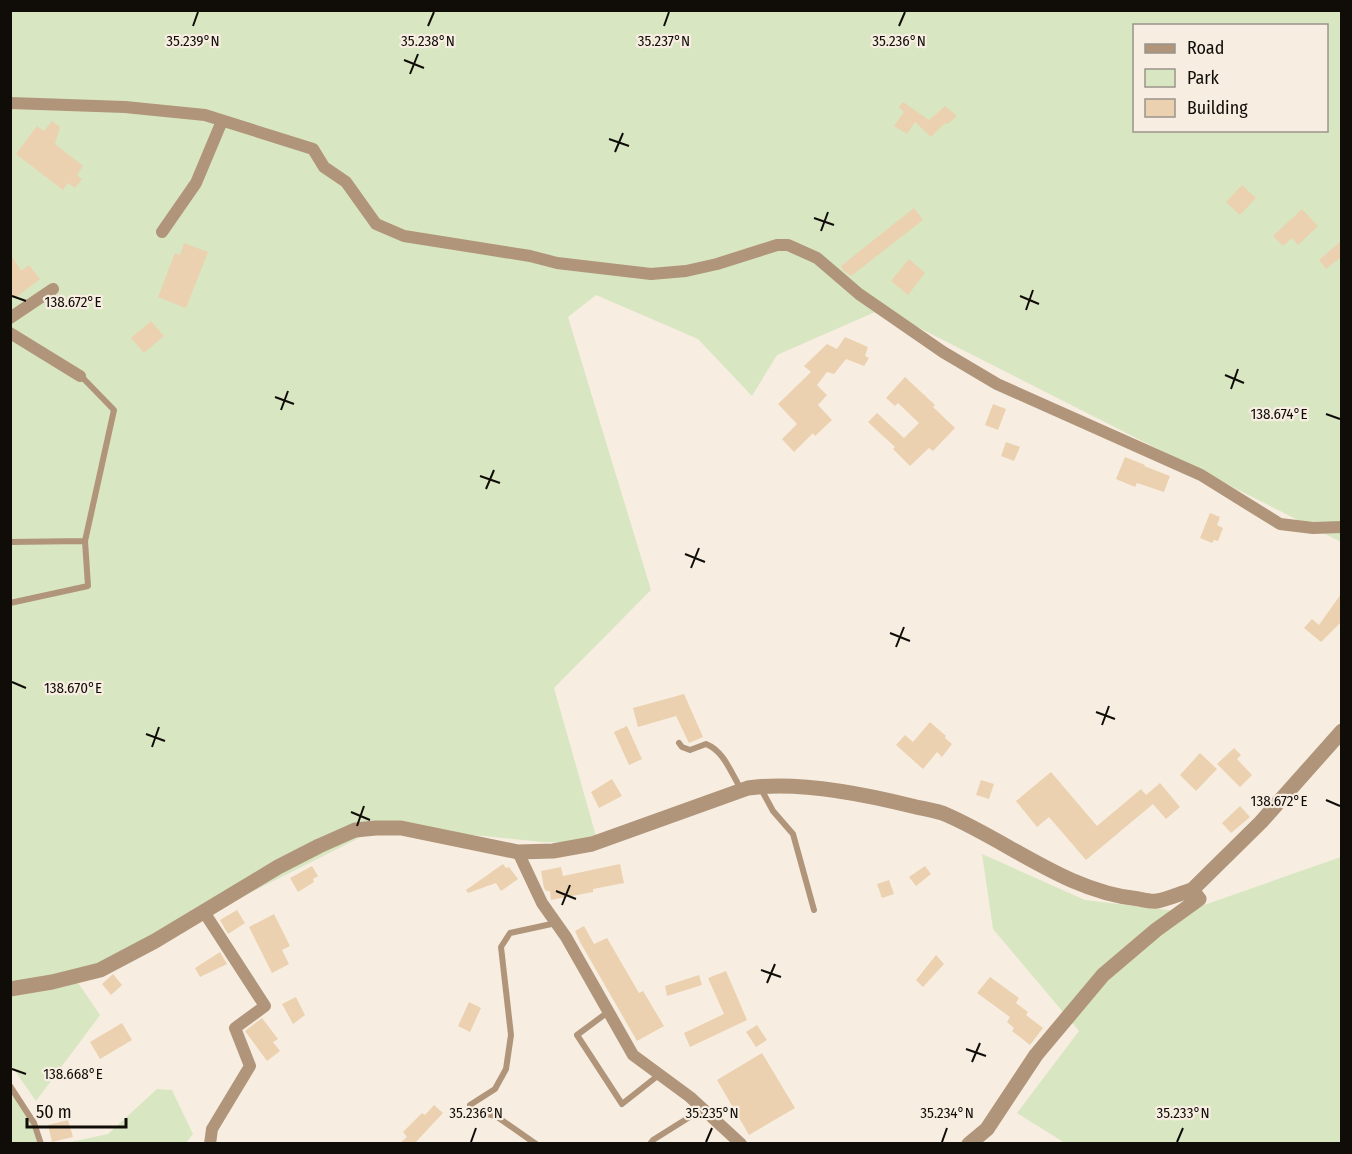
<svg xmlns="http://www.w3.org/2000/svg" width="1352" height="1154" viewBox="0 0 1352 1154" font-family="'Fira Sans Condensed',sans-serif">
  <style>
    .green { fill: #d9e6c2; fill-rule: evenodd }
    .building { fill: #ebd1b0 }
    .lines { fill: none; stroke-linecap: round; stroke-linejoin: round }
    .service { stroke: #b0957a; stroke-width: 6 }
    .minor { stroke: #b0957a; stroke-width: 12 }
    .tertiary { stroke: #b0957a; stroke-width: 15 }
    .ticks { fill: none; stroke: #100d09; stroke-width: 2 }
    .ticks-label { font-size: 15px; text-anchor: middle; fill: #100d09; stroke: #f7eee1; stroke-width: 4.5; stroke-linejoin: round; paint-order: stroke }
  </style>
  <rect width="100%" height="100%" fill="#f7eee1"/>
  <path class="green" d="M10 11H1341V542L882 309 777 355 752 396 698 339 596 295 568 317 651 590 554 688 598 843 543 842 383 826 148 944 74 977 100 1015 36 1101 10 1064ZM1134 26H1326V130H1134Z
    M982 854 1085 900 1184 912 1341 857V1143H1065L1017 1113 1079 1031 993 929Z
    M10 1086 36 1127 41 1143H11Z
    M157 1089 172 1090 193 1134 186 1143H66L108 1134Z"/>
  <path class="building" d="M903 102 929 120 945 106 957 116 948 124 945 123 931 137 915 122 907 134 894 126 904 112 899 107Z
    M52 121 60 127 55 144 83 166 77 175 82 179 75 188 68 183 63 190 16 154 37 126 44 131Z
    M1242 185 1256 198 1240 215 1226 202Z
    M914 208 923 220 851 276 843 270 841 266Z
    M1302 209 1318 226 1298 245 1292 238 1283 246 1273 236Z
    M1341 241V257L1326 269 1319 260Z
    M184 243 208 252 186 308 158 297 175 253 180 255Z
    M10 253 21 271 29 265 40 279 15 298 10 292Z
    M909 259 925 273 908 295 891 281Z
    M151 321 164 336 144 353 131 338Z
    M845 337 868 347 865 356 869 358 864 366 846 359 834 374 827 372 817 385 827 395 818 405 832 420 815 436 813 433 794 452 782 439 797 424 778 404 811 372 804 366 827 344 837 349Z
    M905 377 935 405 933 407 955 428 933 451 929 448 910 466 893 449 895 447 868 422 877 413 904 438 919 423 898 403 895 406 886 398Z
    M993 404 1006 409 998 430 985 425Z
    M1006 442 1020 447 1014 461 1001 456Z
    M1125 457 1145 465 1144 466 1170 476 1164 492 1137 483 1135 487 1116 479Z
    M1210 513 1220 517 1217 525 1223 528 1218 541 1214 540 1212 543 1200 538Z
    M1341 594V622L1321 642 1304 628 1312 619 1319 625Z
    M684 694 703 737 689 743 676 716 638 727 633 708Z
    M930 722 946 736 945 738 952 744 942 757 937 752 923 769 896 745 905 735 913 742Z
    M627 726 642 759 629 765 614 732Z
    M1234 748 1241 755 1237 759 1252 775 1240 787 1217 764Z
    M1200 753 1217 769 1196 791 1180 775Z
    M1051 772 1097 826 1141 789 1146 795 1160 783 1180 807 1166 819 1153 804 1086 860 1049 817 1037 827 1016 801Z
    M612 779 622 796 599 808 591 792Z
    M981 780 994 784 989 799 976 795Z
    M1240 806 1250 817 1231 833 1222 823Z
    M503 864 506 868 509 867 518 879 501 891 496 883 468 893 466 890Z
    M620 864 624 883 593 889V892L551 900 550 891H546L544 888 541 871 561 867 563 876Z
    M312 866 318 876 313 879 314 882 298 892 290 878Z
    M925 866 931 874 916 886 909 877Z
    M889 880 894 894 882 898 877 884Z
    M237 910 245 923 228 934 220 920Z
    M274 914 290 946 282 950 289 964 272 973 249 927Z
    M584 926 594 944 607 938 639 993 643 991 664 1026 637 1041 580 942 575 931Z
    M220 952 227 964 200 977 195 968Z
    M936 955 944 964 923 987 916 980Z
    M726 971 747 1020 690 1047 684 1033 724 1014 708 978Z
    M113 974 122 985 111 995 102 984Z
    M699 975 702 985 667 996 665 986Z
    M990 977 1019 998 1016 1003 1028 1012 1026 1015 1043 1028 1030 1045 1012 1031 1014 1028 1007 1022 1010 1017 977 993Z
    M296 997 305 1015 293 1024 282 1004Z
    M469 1002 481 1008 470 1032 458 1026Z
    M262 1018 278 1039 273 1042 280 1051 267 1061 245 1031Z
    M122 1023 132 1040 100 1059 90 1042Z
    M757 1025 767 1040 756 1047 746 1032Z
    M762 1053 795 1108 749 1135 717 1080Z
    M434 1105 443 1113 415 1143H400L407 1137 403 1132 422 1113 425 1115Z
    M68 1120 73 1137 52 1142 48 1125Z"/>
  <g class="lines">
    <path class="service" d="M10 542 85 541 114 410 80 375
      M10 603 88 586 85 541
      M679 743 682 747 690 750 706 744C724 751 731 773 741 789
      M760 787 773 811 793 834 814 910
      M608 1012 577 1035 622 1104 660 1074
      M10 1086 34 1123 41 1144
      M536 1144 496 1116 473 1111 470 1105 495 1089 506 1069 511 1035 501 947 510 933 556 923
      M650 1144 653 1140 704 1108"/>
    <path class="minor" d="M10 103 125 107 205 115 313 149 324 167 346 182 376 224 404 236 530 256 557 263 651 274 686 271 717 264 777 245H788L817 258 859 294 943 352 997 384 1201 475 1280 524 1313 528 1342 527
      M162 232 196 183 222 121
      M10 318 53 289
      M10 333 80 376
      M518 852 542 903 566 937 633 1055 690 1097 741 1144
      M204 912 265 1006 235 1028 250 1066 212 1129 210 1144"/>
    <path class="tertiary" d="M10 989 52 982 100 970 155 941 278 867 319 846 355 830 376 828H401L518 852 553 851 592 844 748 788C796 781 864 794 912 806 923 809 936 810 947 815 1011 843 1068 892 1139 899 1144 900 1151 902 1157 901 1168 899 1181 893 1192 890
      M969 1144 987 1129 1036 1055 1103 975 1156 930 1199 899 1192 890 1261 822 1342 731"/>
  </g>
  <path class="ticks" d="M193 26 198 12M428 26 434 12M664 26 669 12M899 26 905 12M404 60 424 68M410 74 418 54M609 139 629 146M615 152 623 133M814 218 834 225M821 231 828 212M12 296 26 301M1020 296 1039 304M1026 310 1033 290M1225 375 1244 383M1231 389 1238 369M275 397 294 404M281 410 288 391M1326 414 1340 419M480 476 500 483M486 489 494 470M685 554 705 562M691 568 699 548M890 633 910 641M896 647 904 627M12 682 26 688M1096 712 1115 719M1102 725 1109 706M146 734 165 741M152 747 159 727M1326 800 1340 806M351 812 370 820M357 826 364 806M556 891 576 899M562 905 570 885M761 970 781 977M767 983 775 964M966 1049 986 1056M972 1062 980 1043M12 1069 26 1074M471 1142 476 1128M706 1142 712 1128M942 1142 947 1128M1177 1142 1183 1128"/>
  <g class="ticks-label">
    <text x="193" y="46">35.239°N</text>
    <text x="428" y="46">35.238°N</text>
    <text x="664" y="46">35.237°N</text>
    <text x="899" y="46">35.236°N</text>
    <text x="73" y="307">138.672°E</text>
    <text x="1279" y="419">138.674°E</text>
    <text x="73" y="693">138.670°E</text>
    <text x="1279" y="806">138.672°E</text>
    <text x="73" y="1079">138.668°E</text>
    <text x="476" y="1118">35.236°N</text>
    <text x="712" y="1118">35.235°N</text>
    <text x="947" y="1118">35.234°N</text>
    <text x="1183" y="1118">35.233°N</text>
  </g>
  <rect width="1352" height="1154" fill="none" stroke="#100d09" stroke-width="24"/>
  <rect x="1133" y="24" width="195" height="108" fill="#f7eee1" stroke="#9b948b" stroke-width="1.5"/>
  <rect x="1145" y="44" width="30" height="9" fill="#b0957a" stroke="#9b948b" stroke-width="1.5"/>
  <text x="1187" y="54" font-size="18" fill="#100d09">Road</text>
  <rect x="1145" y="69" width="30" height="18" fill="#d9e6c2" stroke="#9b948b" stroke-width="1.5"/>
  <text x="1187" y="84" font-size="18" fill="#100d09">Park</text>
  <rect x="1145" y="99" width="30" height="18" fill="#ebd1b0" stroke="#9b948b" stroke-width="1.5"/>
  <text x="1187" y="114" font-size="18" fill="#100d09">Building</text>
  <path d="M27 1118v9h99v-9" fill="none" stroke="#100d09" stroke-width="3"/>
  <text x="36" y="1118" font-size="18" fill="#100d09" stroke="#f7eee1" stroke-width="4.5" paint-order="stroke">50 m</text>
</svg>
